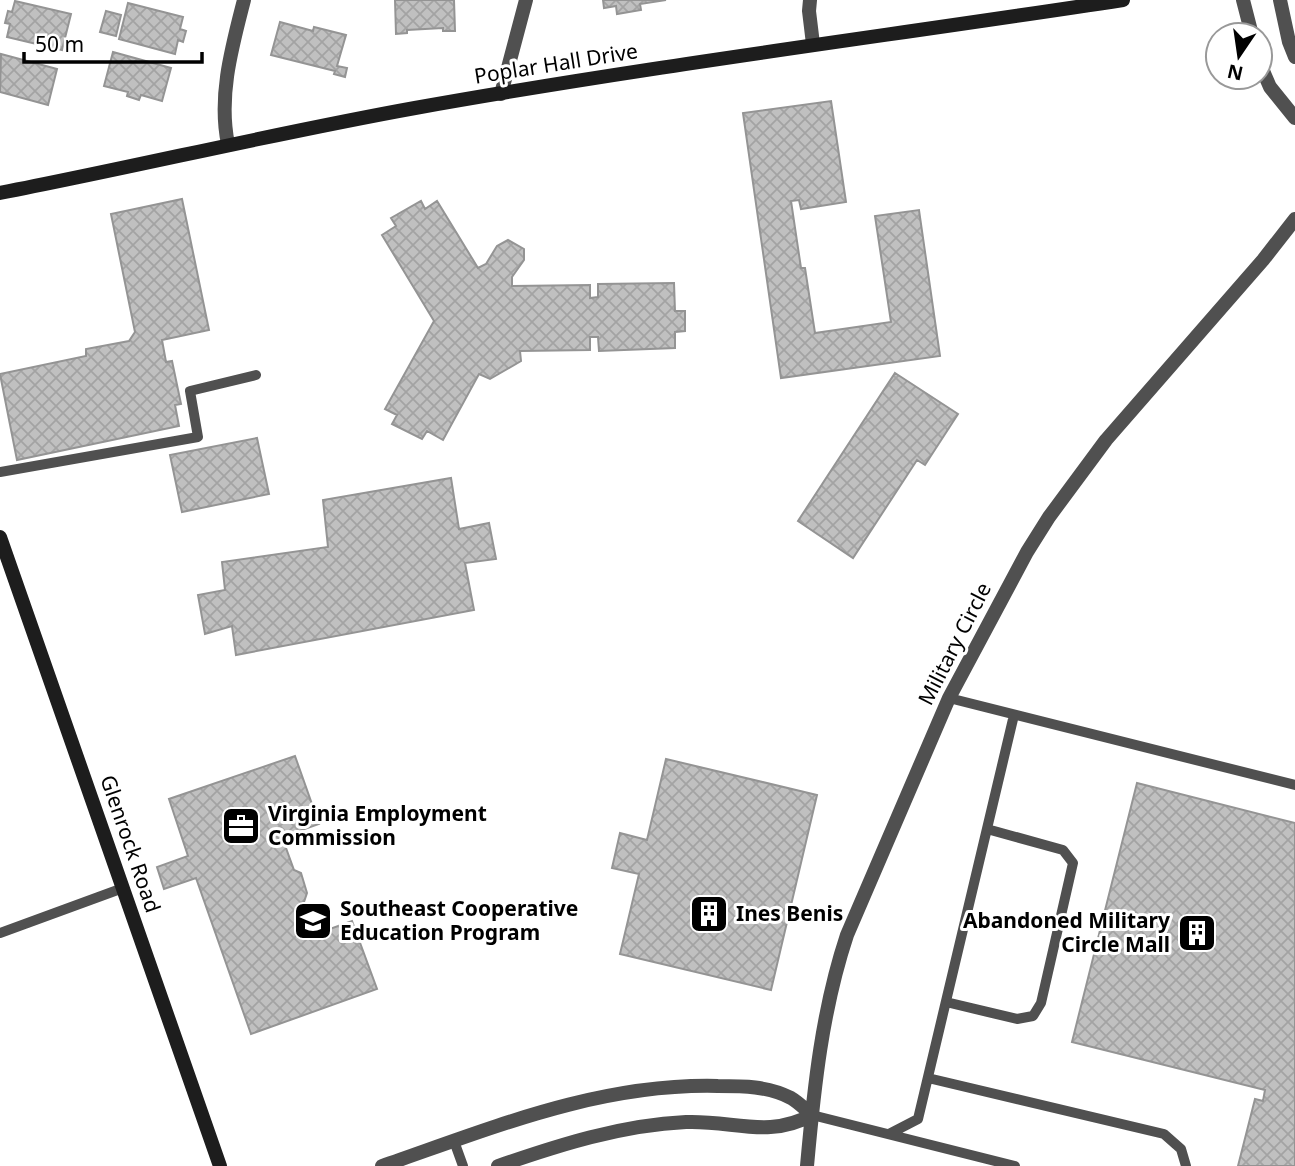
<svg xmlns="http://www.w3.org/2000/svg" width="1295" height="1166" viewBox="0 0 1295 1166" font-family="'Noto Sans',sans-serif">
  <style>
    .building { fill: url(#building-cross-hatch); stroke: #949494; stroke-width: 2 }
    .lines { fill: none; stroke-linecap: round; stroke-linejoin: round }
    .lane { stroke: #505050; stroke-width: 10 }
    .street { stroke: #505050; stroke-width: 14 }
    .secondary { stroke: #1d1d1d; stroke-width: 14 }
    .labels { text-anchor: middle; stroke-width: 6; stroke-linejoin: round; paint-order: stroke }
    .street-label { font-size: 21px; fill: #000; stroke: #fff }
    .poi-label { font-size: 21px; font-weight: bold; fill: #000; stroke: #fff; text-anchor: start }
  </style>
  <defs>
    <pattern id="building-cross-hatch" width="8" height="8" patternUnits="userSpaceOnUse" patternTransform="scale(1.75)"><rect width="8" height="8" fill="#c0c0c0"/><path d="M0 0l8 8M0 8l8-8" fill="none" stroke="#a3a3a3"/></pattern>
  </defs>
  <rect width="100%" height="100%" fill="#fff"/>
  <path class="building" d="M395 0H454L455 31H443V28L407 30V33L396 34Z
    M603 0H666L640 4 641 10 617 14 616 6 604 8Z
    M15 1 71 14 62 50 7 37 10 24 5 23 8 11 12 12Z
    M128 3 183 17 180 29 186 31 183 42 178 40 175 54 119 39Z
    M106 11 121 15 116 36 100 32Z
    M280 22 313 31 314 27 346 35 337 66 347 68 345 77 334 74 335 71 271 55Z
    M113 52 171 68 162 101 141 95 139 100 127 96 128 92 104 86Z
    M1 54 57 69 48 105 0 92Z
    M831 101 846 202 801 209 799 200 791 201 801 268H805L815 333 891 322 875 216 919 210 940 356 781 378 743 113Z
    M182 199 209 330 162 340 166 362 172 361 181 404 175 405 179 426 17 460 0 374 86 356V349L129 341 135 332 111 214Z
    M421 201 425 209 437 201 478 268 486 264 497 246 508 240 524 249V260L512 277V286L590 285V298L598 297V284L674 283 675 311H685V331L675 332V348L599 351 598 337H590V350L520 351 521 361 490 379 479 374 443 440 427 431 422 439 392 424 397 415 385 409 434 321 382 235 396 226 391 218Z
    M895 373 958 414 925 465 917 460 853 558 798 521Z
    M257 438 269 494 182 512 170 455Z
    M451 478 459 529 489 523 496 559 465 563 474 610 236 655 232 626 205 634 198 595 225 590 222 562 328 547 323 500Z
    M295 756 319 824 282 837 294 870 301 873 307 893 304 902 316 934 352 921 377 989 251 1034 196 878 164 889 157 867 188 856 169 799Z
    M666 759 817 795 771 990 620 954 639 874 612 868 620 833 647 840Z
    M1137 783 1295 823V1166H1238L1255 1099 1263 1101 1265 1090 1072 1042Z"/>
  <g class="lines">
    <path class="lane" d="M0 472 198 437 190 391 256 375
      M949 698 1295 785
      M0 933 123 888
      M946 1002 1017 1019 1033 1016 1041 1003 1073 863 1063 850 987 829
      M928 1078 1164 1134 1181 1149 1186 1166
      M812 1115 1015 1166
      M889 1134 918 1119 1014 715
      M454 1141 463 1166"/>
    <path class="street" d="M810 0 809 11 813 44
      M1243 0 1252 35
      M1280 0 1289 42 1295 57
      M1260 64 1270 87 1295 118
      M501 94 526 0
      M228 144C218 96 232 47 244 0
      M382 1166C492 1128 599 1083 718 1086 743 1086 768 1086 791 1098 798 1102 805 1109 812 1115
      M498 1166C559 1145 621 1125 686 1122 733 1120 768 1139 812 1115
      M807 1166C814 1088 822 1010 847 935L949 698 1027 552 1049 517 1106 440 1263 260 1295 219"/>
    <path class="secondary" d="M0 193C139 166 276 133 415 108 650 66 887 36 1123 0
      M0 537 220 1166"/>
  </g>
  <defs>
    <symbol id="office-square" viewBox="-11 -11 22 22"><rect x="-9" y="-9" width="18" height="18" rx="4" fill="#000" stroke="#fff"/><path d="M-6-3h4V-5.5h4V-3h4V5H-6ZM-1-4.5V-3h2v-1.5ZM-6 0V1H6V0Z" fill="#fff"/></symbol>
    <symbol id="building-square" viewBox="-11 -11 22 22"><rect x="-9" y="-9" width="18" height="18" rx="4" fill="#000" stroke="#fff"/><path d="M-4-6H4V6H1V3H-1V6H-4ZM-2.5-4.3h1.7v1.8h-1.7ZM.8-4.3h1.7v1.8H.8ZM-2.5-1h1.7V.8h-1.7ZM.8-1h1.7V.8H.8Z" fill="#fff"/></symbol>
    <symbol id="school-square" viewBox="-11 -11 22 22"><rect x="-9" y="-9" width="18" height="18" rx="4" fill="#000" stroke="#fff"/><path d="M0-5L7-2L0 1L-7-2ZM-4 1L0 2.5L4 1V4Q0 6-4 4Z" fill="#fff"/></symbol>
  </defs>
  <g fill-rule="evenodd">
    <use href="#office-square" x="219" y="804" width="44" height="44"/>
    <use href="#building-square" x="687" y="892" width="44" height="44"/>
    <use href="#school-square" x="291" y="899" width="44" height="44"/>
    <use href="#building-square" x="1175" y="911" width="44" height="44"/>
  </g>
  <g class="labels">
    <g class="street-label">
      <text transform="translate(556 64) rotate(-9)" y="7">Poplar Hall Drive</text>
      <text transform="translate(955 644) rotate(-63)" y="7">Military Circle</text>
      <text transform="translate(130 844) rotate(71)" y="7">Glenrock Road</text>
    </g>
    <g class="poi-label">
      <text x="268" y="821">Virginia Employment<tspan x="268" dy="24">Commission</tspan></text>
      <text x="340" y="916">Southeast Cooperative<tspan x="340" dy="24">Education Program</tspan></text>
      <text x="736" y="921">Ines Benis</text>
      <text x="1170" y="928" text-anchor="end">Abandoned Military<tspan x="1170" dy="24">Circle Mall</tspan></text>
    </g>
  </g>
  <g transform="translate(1239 56) rotate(193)"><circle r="33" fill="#ffffff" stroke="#999999" stroke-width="2"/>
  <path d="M0-5L12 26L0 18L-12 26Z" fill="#000000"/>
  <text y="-10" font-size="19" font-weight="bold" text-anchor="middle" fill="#000000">N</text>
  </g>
  <path d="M24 52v10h178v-10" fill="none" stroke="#000000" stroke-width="3.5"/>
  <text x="35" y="52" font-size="21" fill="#000000" stroke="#ffffff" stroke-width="5" paint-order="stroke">50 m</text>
</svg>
